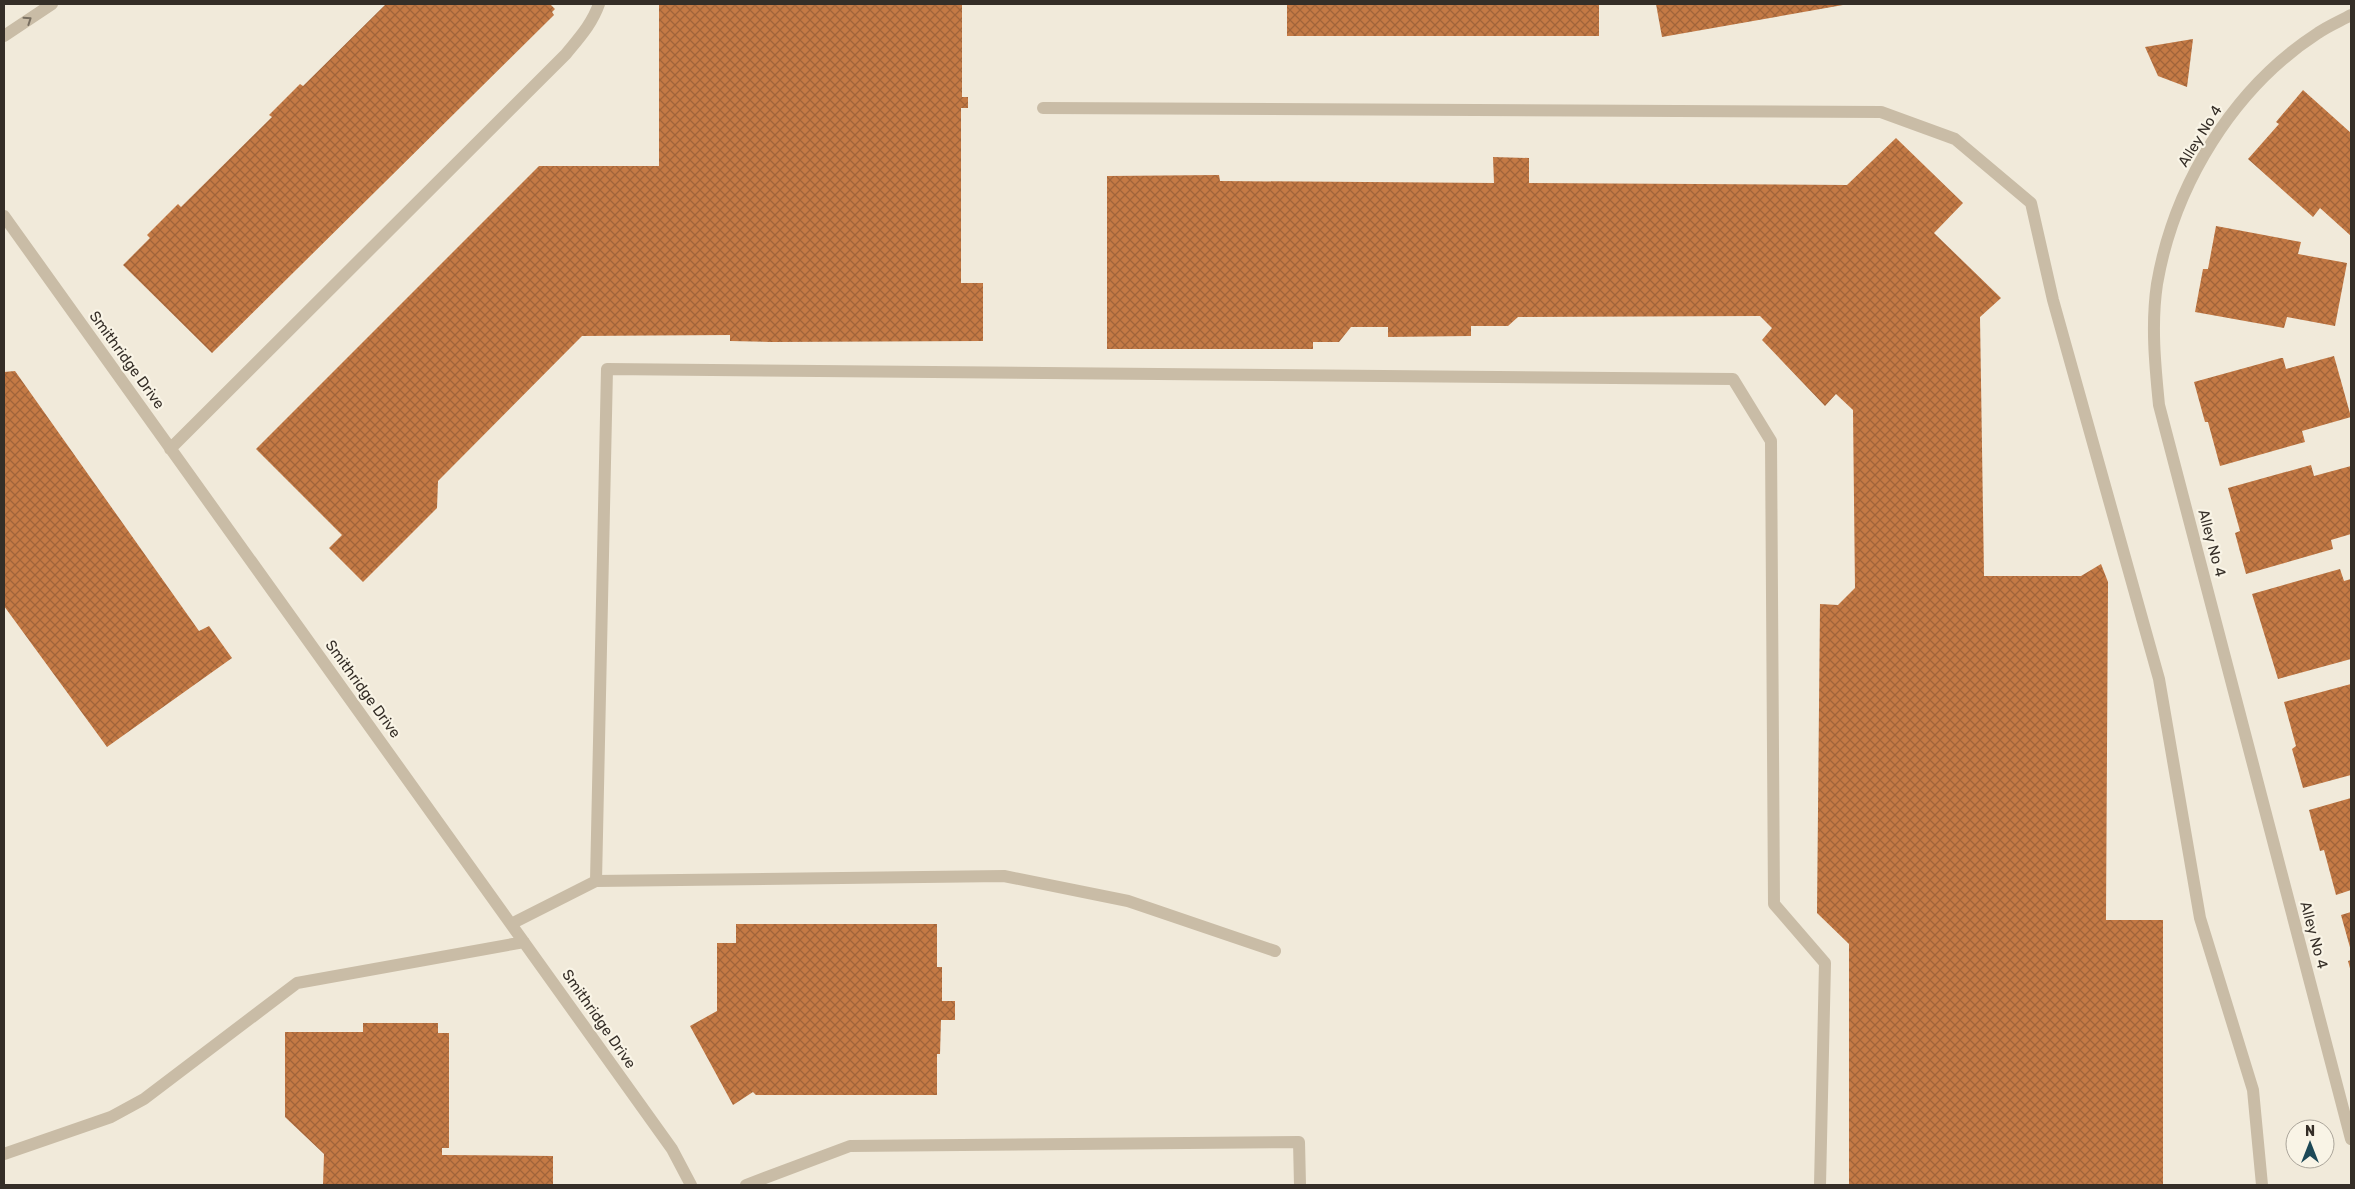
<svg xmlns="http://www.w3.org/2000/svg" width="2355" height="1189" viewBox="0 0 2355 1189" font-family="Rubik,sans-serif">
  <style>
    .building { fill: url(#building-cross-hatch) }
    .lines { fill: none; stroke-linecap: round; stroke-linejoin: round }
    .minor { stroke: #c9bca6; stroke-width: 12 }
    .oneway { stroke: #786e60 }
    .labels { text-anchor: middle; stroke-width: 4.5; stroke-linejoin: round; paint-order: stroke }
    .street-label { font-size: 15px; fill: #352e27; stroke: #f9f4e6 }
  </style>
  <defs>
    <pattern id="building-cross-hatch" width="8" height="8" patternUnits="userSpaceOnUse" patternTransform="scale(1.25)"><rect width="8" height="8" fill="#c47a45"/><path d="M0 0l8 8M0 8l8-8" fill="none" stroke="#a0643a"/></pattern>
  </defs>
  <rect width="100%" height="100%" fill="#f1eada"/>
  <path class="building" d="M386 4H550L555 9 552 12 554 15 212 353 123 265 150 238 147 235 178 204 181 207 272 117 269 115 300 84 303 86Z
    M659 4H962V97H968V108H961V283H983V341L771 342 730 341V335L582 336 438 481 437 508 363 582 329 548 342 535 256 449 539 166H659Z
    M1287 4H1599V36H1287Z
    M1656 4H1843V5L1662 37Z
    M2193 39 2187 87 2158 76 2145 47Z
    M2303 90 2351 133V236L2320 208 2313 217 2248 159 2279 124 2276 122Z
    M1896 138 1963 203 1934 233 2001 298 1980 317 1984 576H2081L2101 564 2108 582 2106 920H2163V1185H1849V944L1817 913 1820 604 1838 605 1855 588 1853 410 1836 394 1825 406 1762 340 1772 328 1760 316 1518 317 1508 326H1471V336L1388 337V327H1351L1339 342H1313V349H1107V176L1219 175 1220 181 1494 183 1493 157 1529 158V183L1847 185Z
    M2216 226 2301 242 2298 254 2347 263 2335 326 2287 317 2284 328 2195 312 2203 269H2208Z
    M2334 356 2351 417 2302 431 2305 442 2220 466 2208 422H2205L2194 382 2281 358H2283L2286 369Z
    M15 371 199 631 209 626 232 658 107 747 4 606V372Z
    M2311 465 2314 476 2351 466V534L2331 540 2333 549 2246 574 2235 533 2240 531 2228 488Z
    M2340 569 2344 581 2351 579V659L2278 679 2252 594Z
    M2351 684V775L2303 788 2292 749 2296 746 2284 702Z
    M2351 798V890L2336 895 2324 850 2320 851 2309 810Z
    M2351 912V951L2341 915Z
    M736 924H937V967H942V1001H955V1020H941L940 1054H937V1095H756L753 1092 733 1105 690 1026 717 1011V943H736Z
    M2351 960V972L2348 961Z
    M363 1023H438V1033H449V1148H442V1155L553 1156V1185H323L324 1154 285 1117V1032H363Z"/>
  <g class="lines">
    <path class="minor" d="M2351 15C2340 21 2328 26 2318 33 2233 88 2174 185 2157 284 2151 324 2155 365 2159 405L2351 1139
      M4 36 52 4
      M1043 108 1881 112 1955 139 2031 203 2053 300 2159 679 2200 918 2253 1090 2262 1185
      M4 216 672 1149 691 1185
      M170 449 566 54C579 38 592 24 599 4
      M596 881 1004 876 1128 901 1275 951
      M511 924 596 881 607 369 1733 379 1771 441 1774 904 1825 963 1820 1185
      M4 1154 111 1117 144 1099 297 983 524 942
      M746 1185 850 1146 1299 1142 1300 1185"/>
  </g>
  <defs><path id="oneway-chevron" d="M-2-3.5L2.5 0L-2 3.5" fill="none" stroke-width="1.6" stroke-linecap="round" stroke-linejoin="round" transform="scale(1.25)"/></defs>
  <use class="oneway" href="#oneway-chevron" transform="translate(28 20) rotate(-34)"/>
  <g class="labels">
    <g class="street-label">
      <text transform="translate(2200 136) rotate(-58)" y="5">Alley No 4</text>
      <text transform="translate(127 360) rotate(54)" y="5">Smithridge Drive</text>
      <text transform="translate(2212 543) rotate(75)" y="5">Alley No 4</text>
      <text transform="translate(363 689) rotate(54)" y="5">Smithridge Drive</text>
      <text transform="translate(2314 935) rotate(75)" y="5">Alley No 4</text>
      <text transform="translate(599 1019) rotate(55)" y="5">Smithridge Drive</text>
    </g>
  </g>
  <rect width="2355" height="1189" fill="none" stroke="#352e27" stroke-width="10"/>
  <g transform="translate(2310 1144)"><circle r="24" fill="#f9f4e6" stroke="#aba59a"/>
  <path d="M0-4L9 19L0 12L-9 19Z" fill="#1d4856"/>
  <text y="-8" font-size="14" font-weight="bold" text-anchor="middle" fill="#352e27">N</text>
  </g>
</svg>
